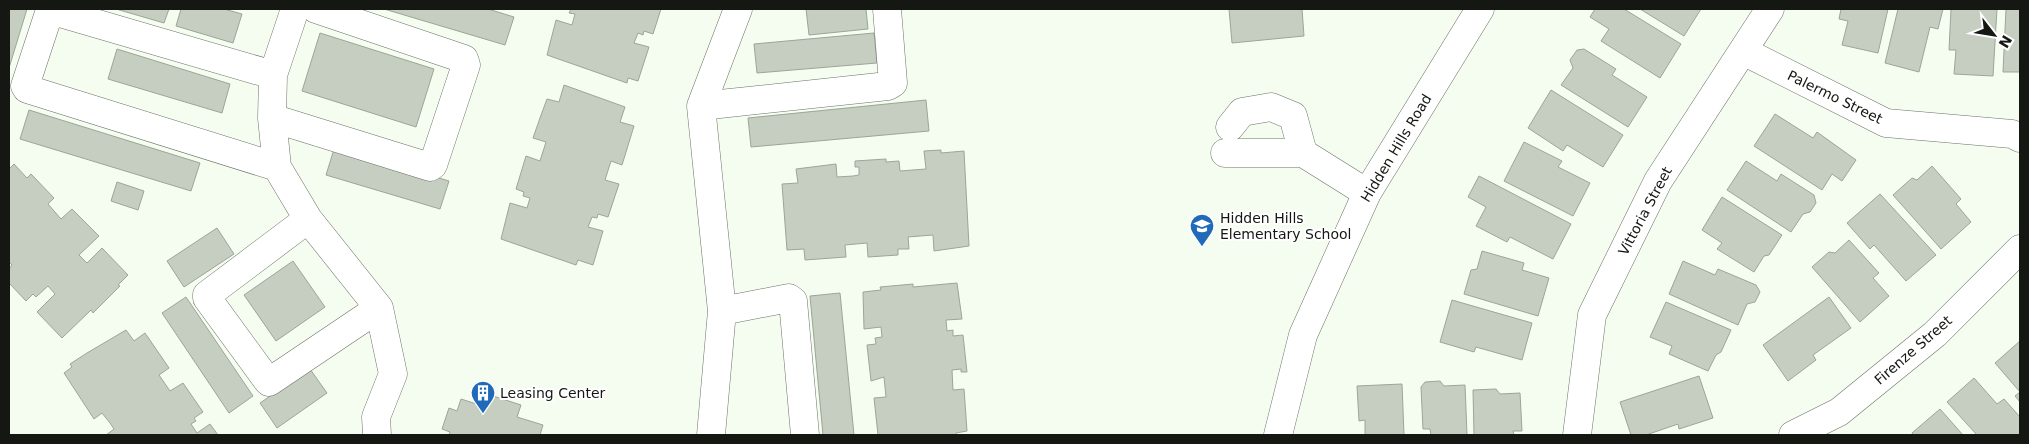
<svg xmlns="http://www.w3.org/2000/svg" width="2029" height="444" viewBox="0 0 2029 444" font-family="'DejaVu Sans',sans-serif">
  <style>
    .building { fill: #c6cdc1; stroke: #9da499 }
    .lines { fill: none; stroke-linecap: round; stroke-linejoin: round }
    .minor-casing { stroke: #6b7267; stroke-width: 29 }
    .minor { stroke: #fff; stroke-width: 28 }
    .labels { text-anchor: middle; stroke-width: 4; stroke-linejoin: round; paint-order: stroke }
    .street-label { font-size: 14px; fill: #141712; stroke: #fff }
    .poi-label { font-size: 14px; fill: #141712; stroke: #fff; text-anchor: start }
  </style>
  <rect width="100%" height="100%" fill="#f5fcf0"/>
  <path class="building" d="M9 9H27L9 68Z
    M116 9H169L164 23Z
    M181 9H224L242 14 233 43 176 26Z
    M384 9H488L514 17 505 45Z
    M571 9H661L653 34 644 31 643 35 638 33 634 43 649 47 638 81 628 78 627 83 547 55 556 20 572 25 575 14 569 13Z
    M806 9H866L868 29 809 35Z
    M1229 9H1302L1304 36 1232 43Z
    M1595 9H1624L1681 44 1660 78 1601 41 1609 29 1590 17Z
    M1640 9H1701L1684 36Z
    M1841 9H1888L1878 53 1842 45 1848 21 1839 19Z
    M1898 9H1943L1938 29 1930 27 1919 72 1885 63Z
    M1951 9H1997L1993 76 1954 74 1956 50H1949Z
    M2006 9H2020V72H2003Z
    M320 33 434 69 416 127 302 91Z
    M874 33 877 63 757 73 754 44Z
    M117 49 230 84 222 113 108 79Z
    M1584 49 1616 69 1612 75 1647 97 1628 127 1561 85 1573 68 1570 60 1577 50Z
    M564 85 625 107 620 122 634 126 622 165 611 161 605 180 619 184 608 217 598 214 597 218 592 217 588 227 603 231 593 265 578 260 576 265 501 239 510 203 527 208 530 198 523 196 524 192 516 189 526 156 540 161 546 142 533 138 540 118 547 99 559 102Z
    M1551 90 1623 135 1603 167 1567 145 1563 151 1528 128Z
    M926 100 929 131 751 147 748 118Z
    M29 110 200 163 191 191 20 139Z
    M1775 114 1813 138 1817 132 1856 160 1842 181 1832 174 1822 190 1754 146Z
    M1524 142 1562 161 1558 167 1590 183 1573 216 1504 181Z
    M335 146 449 181 440 209 326 175Z
    M941 150V153L964 151 969 246 934 251 933 235 908 237 909 249H898V255L868 257 867 243 845 245 846 257 805 260 804 249 787 250 782 184 798 183 796 169 836 164 837 177 853 176 859 175V167H855V161L886 159V162L899 161 900 171 926 169 924 151Z
    M1746 161 1777 181 1781 174 1814 195 1816 203 1810 212 1803 214 1791 232 1727 190Z
    M14 164 27 178 31 174 54 198 48 204 61 219 72 209 99 236 79 255 87 263 102 248 128 275 118 285 120 286 93 313 91 310 62 338 37 312 55 294 48 286 36 297 33 294 26 301 9 283V269L12 265 9 262V169Z
    M1932 166 1961 199 1956 204 1971 222 1941 249 1893 195 1912 178 1917 180Z
    M1479 176 1571 224 1553 259 1510 237 1507 242 1476 226 1486 207 1468 197Z
    M117 182 144 191 138 210 111 201Z
    M1880 194 1936 255 1906 281 1874 245 1870 249 1847 223Z
    M1722 197 1782 235 1769 255 1764 256 1754 272 1717 249 1722 243 1702 230Z
    M217 228 234 254 184 287 167 261Z
    M1849 240 1879 273 1873 278 1889 296 1860 322 1812 267 1829 252 1835 253Z
    M1482 251 1524 263 1522 270 1549 278 1538 316 1464 294 1471 270 1477 269Z
    M293 261 325 307 276 341 244 295Z
    M1683 261 1715 275 1718 269 1756 285 1760 292 1755 302 1747 304 1738 325 1669 294Z
    M957 283 962 319 946 320 947 331 953 330V336L963 335 967 372H961V369L952 370 953 390 964 389 967 431 956 433V435H878L874 398 886 397 884 377 871 381 867 345 876 344 875 338 882 337 881 327 864 329 863 292 881 290 880 287 913 284V287Z
    M840 293 854 435H823L810 296Z
    M186 297 253 396 229 413 162 313Z
    M1829 297 1851 328 1813 355 1816 360 1788 381 1763 345Z
    M1452 300 1532 323 1522 360 1476 347 1474 352 1440 342Z
    M1666 302 1731 330 1721 352 1716 355 1708 371 1669 354 1672 346 1650 337Z
    M126 330 134 341 145 333 169 368 159 375 170 391 183 383 203 412 194 418 196 421 191 424 197 433 210 424 218 435H106L114 429 110 423 102 413 94 419 64 373 72 367 70 364 87 353Z
    M2020 341V402L2015 396 2020 392 1995 363Z
    M310 369 327 393 277 428 260 403Z
    M1699 376 1713 418 1679 429 1678 424 1646 435H1631L1620 402Z
    M1974 378 1997 404 2004 399 2020 417V435H1977L1947 402Z
    M1440 381 1444 386 1465 385 1467 435H1431L1430 429H1423L1421 387 1425 382Z
    M1402 384 1404 435H1365V420L1359 421 1357 386Z
    M1496 389 1500 394 1520 393 1522 431H1513L1514 435H1474L1473 390Z
    M490 395 521 405 517 417 543 425 540 435H449L450 432 442 429 449 408 457 411 461 399 486 407Z
    M1940 409 1963 435H1913L1912 433Z"/>
  <g class="lines">
    <defs>
      <path id="minor" d="M295 9 273 75 272 118 277 167 308 219 379 308 393 374 376 417 377 435
        M1743 51 1886 123 2012 134 2020 138
        M273 75 50 10 25 86 27 89 277 167
        M701 106 888 86 893 83 887 9
        M272 118 430 167 433 165 466 65 464 59 316 9
        M1230 127 1242 112 1271 107 1293 116 1303 153
        M1225 153H1303L1367 193
        M308 219 207 295V298L267 380 269 382 379 308
        M722 311 789 298 793 301 805 435
        M711 435 722 311 701 106 738 9
        M1278 435 1303 335 1367 193 1480 9
        M1577 435 1592 315 1658 181 1770 9
        M1793 435 1839 412 1935 334 2020 249"/>
    </defs>
    <use href="#minor" class="minor-casing"/>
    <use href="#minor" class="minor"/>
  </g>
  <defs>
    <symbol id="school-pin" viewBox="-11 -11 22 30"><path d="M0 17L-7.5 6A9.5 9.5 0 1 1 7.5 6Z" fill="#2169b9" stroke="#fff"/><path d="M0-5L7-2L0 1L-7-2ZM-4 1L0 2.5L4 1V4Q0 6-4 4Z" fill="#fff"/></symbol>
    <symbol id="building-pin" viewBox="-11 -11 22 30"><path d="M0 17L-7.5 6A9.5 9.5 0 1 1 7.5 6Z" fill="#2169b9" stroke="#fff"/><path d="M-4-6H4V6H1V3H-1V6H-4ZM-2.5-4.3h1.7v1.8h-1.7ZM.8-4.3h1.7v1.8H.8ZM-2.5-1h1.7V.8h-1.7ZM.8-1h1.7V.8H.8Z" fill="#fff"/></symbol>
  </defs>
  <g fill-rule="evenodd">
    <use href="#school-pin" x="1188" y="212" width="28" height="38"/>
    <use href="#building-pin" x="469" y="379" width="28" height="38"/>
  </g>
  <g class="labels">
    <g class="street-label">
      <text transform="translate(1835 97) rotate(26)" y="5">Palermo Street</text>
      <text transform="translate(1396 148) rotate(-59)" y="5">Hidden Hills Road</text>
      <text transform="translate(1645 211) rotate(-62)" y="5">Vittoria Street</text>
      <text transform="translate(1913 350) rotate(-41)" y="5">Firenze Street</text>
    </g>
    <g class="poi-label">
      <text x="1220" y="223">Hidden Hills<tspan x="1220" dy="16">Elementary School</tspan></text>
      <text x="500" y="398">Leasing Center</text>
    </g>
  </g>
  <rect width="2029" height="444" fill="none" stroke="#141712" stroke-width="20"/>
  <g transform="translate(1994 35) rotate(121)" stroke="#ffffff" stroke-width="4" paint-order="stroke">
  <path d="M0-4L9 19L0 12L-9 19Z" fill="#141712"/>
  <text y="-8" font-size="14" font-weight="bold" text-anchor="middle" fill="#141712">N</text>
  </g>
</svg>
